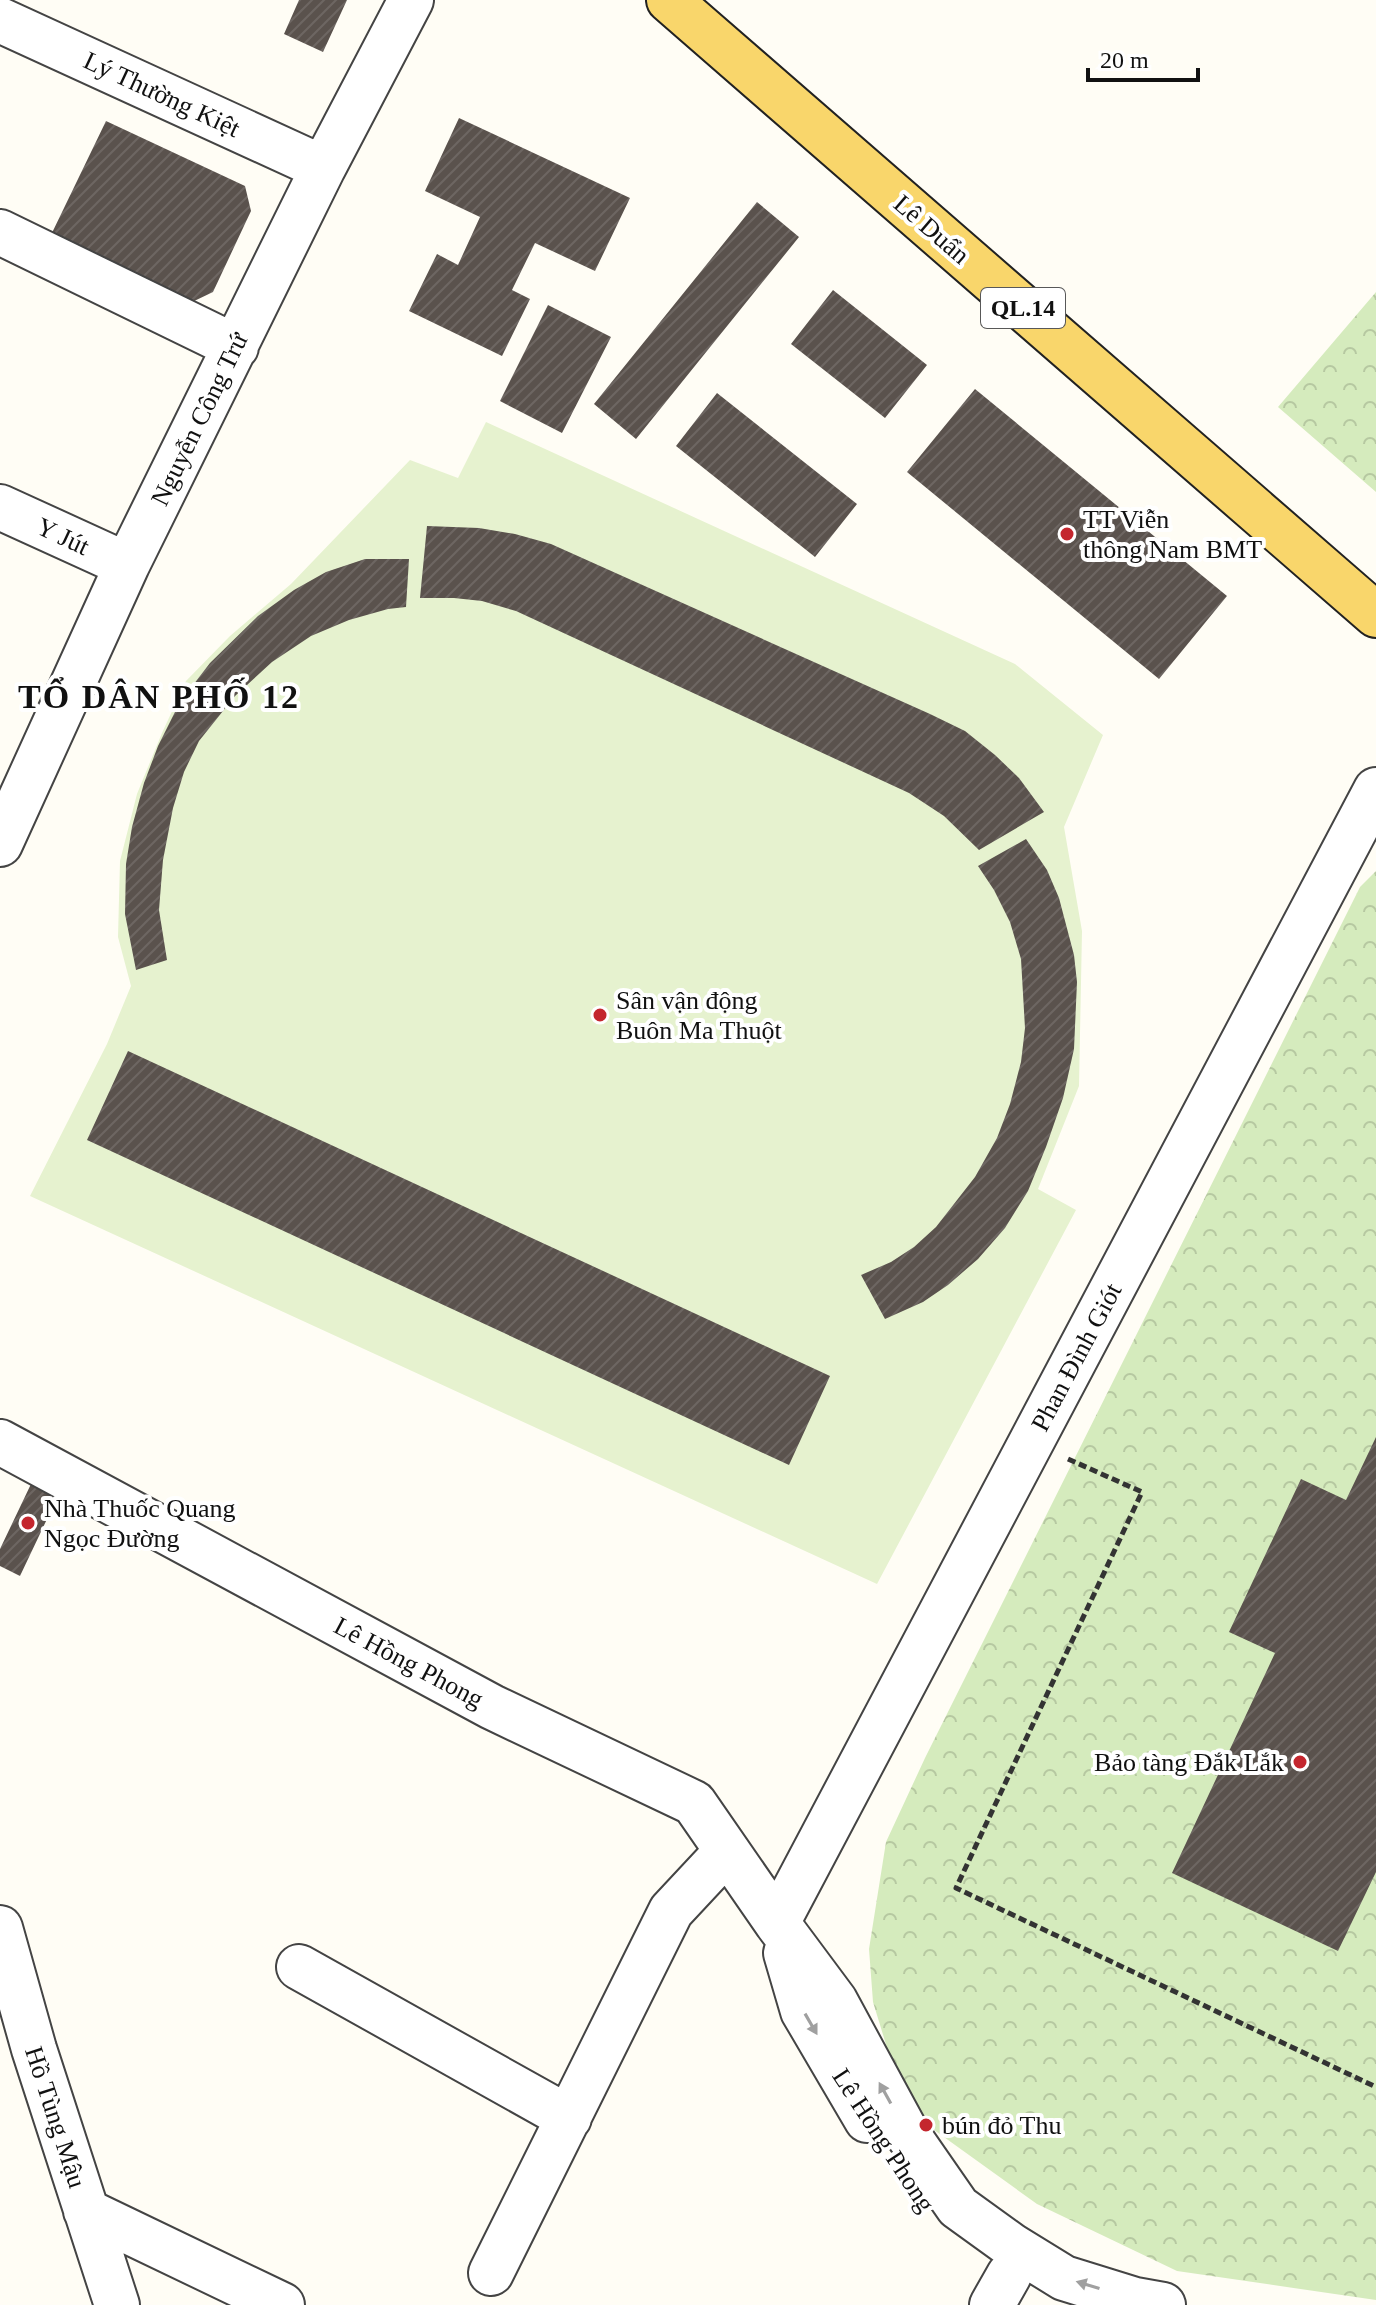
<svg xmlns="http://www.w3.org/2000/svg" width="1376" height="2305" viewBox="0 0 1376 2305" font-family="Georgia,serif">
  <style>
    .park { fill: url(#park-crowns) }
    .pitch { fill: #e6f2cf }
    .building { fill: url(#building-hatch) }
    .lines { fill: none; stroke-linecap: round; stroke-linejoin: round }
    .minor-casing { stroke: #444; stroke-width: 48 }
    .major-casing { stroke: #222; stroke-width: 48 }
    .path { stroke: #333; stroke-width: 5; stroke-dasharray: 8 4; stroke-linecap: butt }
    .minor { stroke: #fff; stroke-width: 44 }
    .major { stroke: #f9d66b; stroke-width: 44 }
    .oneway { fill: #a0a0a0 }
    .poi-dot { fill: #c4262e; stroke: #fff; stroke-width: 3 }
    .labels { text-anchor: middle; stroke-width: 8; stroke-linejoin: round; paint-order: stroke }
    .shield { fill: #fff; stroke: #585858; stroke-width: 2 }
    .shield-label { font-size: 24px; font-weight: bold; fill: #111 }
    .street-label { font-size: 26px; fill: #111; stroke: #fff }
    .poi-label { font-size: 26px; fill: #111; stroke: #fff; text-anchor: start }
    .district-label { font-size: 34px; font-weight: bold; letter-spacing: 2px; fill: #111; stroke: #fff }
  </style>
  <defs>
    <pattern id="park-crowns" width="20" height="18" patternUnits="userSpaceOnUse" patternTransform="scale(2)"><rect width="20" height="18" fill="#d5ebbd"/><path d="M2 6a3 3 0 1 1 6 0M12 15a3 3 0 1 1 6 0" fill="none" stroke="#b6c8a1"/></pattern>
    <pattern id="building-hatch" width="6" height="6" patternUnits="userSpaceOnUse" patternTransform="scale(2)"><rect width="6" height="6" fill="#5a524d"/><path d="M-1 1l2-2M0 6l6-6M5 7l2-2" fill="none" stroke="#6d6662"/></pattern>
  </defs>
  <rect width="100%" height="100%" fill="#fffdf5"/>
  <path class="park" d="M1376 292V492L1278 407Z
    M1376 871V2300L1177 2271 1037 2204 930 2127 892 2064 873 2002 869 1949 886 1842 925 1758 1360 887Z"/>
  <path class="pitch" d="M486 422 1015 664 1103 735 1064 827 1082 931 1079 1086 1038 1189 1076 1210 877 1584 30 1196 107 1044 131 986 118 937 120 861 137 794 162 733 186 681 230 636 291 584 410 460 458 478Z"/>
  <path class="building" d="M299 0H347L323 52 284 34Z
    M459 118 630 198 595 271 535 243 512 290 530 299 502 356 409 311 437 254 458 265 480 217 425 191Z
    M106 121 245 186 251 211 213 292 190 303 50 237Z
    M757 202 799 237 636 439 594 404Z
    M833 290 927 365 885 418 791 344Z
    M548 305 611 337 562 433 500 401Z
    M975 389 1227 596 1159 679 907 472Z
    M717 393 857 504 815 557 676 446Z
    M427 526 479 528 515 534 551 544 930 714 965 731 995 755 1019 778 1044 812 979 850 944 816 909 793 516 611 482 601 454 598H420Z
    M365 559H409L406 607 388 609 349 620 311 636 272 662 235 696 199 741 184 772 173 808 163 860 159 910 167 960 136 970 125 914 126 864 132 827 144 783 158 746 180 702 210 663 258 616 294 590 326 572Z
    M1026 839 1047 870 1059 898 1074 955 1077 982 1074 1049 1063 1098 1046 1147 1028 1191 1005 1228 978 1259 948 1285 923 1302 885 1319 861 1275 891 1262 914 1247 936 1227 975 1177 997 1138 1010 1104 1021 1062 1025 1028 1021 959 1010 922 994 890 978 866Z
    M128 1051 830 1376 789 1465 87 1140Z
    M1376 1437V1872L1338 1951 1172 1873 1275 1653 1229 1632 1301 1479 1346 1500Z
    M31 1484 57 1498 20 1576 0 1566V1549Z"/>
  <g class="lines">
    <defs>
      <path id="minor" d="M0 20 323 168
        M0 232 236 347
        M0 507 127 565
        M0 844 127 565 323 168 411 0
        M0 1442 492 1707 694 1803 777 1923 835 2001 906 2132 958 2207 1012 2246 1064 2278 1135 2300 1163 2305
        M777 1923 1376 790
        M0 1928 34 2049 117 2305
        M786 1953 803 2011 867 2120
        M299 1967 569 2118
        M86 2211 282 2305
        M491 2273 671 1911 727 1851
        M992 2305 1009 2275"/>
      <path id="major" d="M669 0 1376 615"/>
    </defs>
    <use href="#minor" class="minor-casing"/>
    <use href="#major" class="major-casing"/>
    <path class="path" d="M1068 1459 1142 1492 956 1888 1376 2087"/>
    <use href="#minor" class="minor"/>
    <use href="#major" class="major"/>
  </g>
  <defs><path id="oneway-solid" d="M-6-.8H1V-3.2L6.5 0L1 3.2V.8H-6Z" transform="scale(2)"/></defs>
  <g class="oneway">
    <use href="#oneway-solid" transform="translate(811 2024) rotate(60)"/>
    <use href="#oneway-solid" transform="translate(885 2093) rotate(-119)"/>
    <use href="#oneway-solid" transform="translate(1088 2285) rotate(-163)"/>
  </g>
  <g class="poi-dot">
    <circle cx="1067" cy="534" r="8"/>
    <circle cx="600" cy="1015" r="8"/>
    <circle cx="28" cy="1523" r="8"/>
    <circle cx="1300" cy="1762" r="8"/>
    <circle cx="926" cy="2125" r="8"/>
  </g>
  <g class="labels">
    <rect class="shield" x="981" y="288" width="84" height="40" rx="6"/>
    <g class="shield-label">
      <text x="1023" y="316">QL.14</text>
    </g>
    <g class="street-label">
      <text transform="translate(162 94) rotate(25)" y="9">Lý Thường Kiệt</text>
      <text transform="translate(932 229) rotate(41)" y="9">Lê Duẩn</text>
      <text transform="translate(199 419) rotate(-64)" y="9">Nguyễn Công Trứ</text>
      <text transform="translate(63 536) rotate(25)" y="9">Y Jút</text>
      <text transform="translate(1076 1357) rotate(-62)" y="9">Phan Đình Giót</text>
      <text transform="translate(409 1662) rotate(28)" y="9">Lê Hồng Phong</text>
      <text transform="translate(56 2117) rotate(72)" y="9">Hồ Tùng Mậu</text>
      <text transform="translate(884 2140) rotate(57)" y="9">Lê Hồng Phong</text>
    </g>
    <g class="poi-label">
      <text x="1083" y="528">TT Viễn<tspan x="1083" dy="30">thông Nam BMT</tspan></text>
      <text x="616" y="1009">Sân vận động<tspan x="616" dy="30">Buôn Ma Thuột</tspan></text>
      <text x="44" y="1517">Nhà Thuốc Quang<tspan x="44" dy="30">Ngọc Đường</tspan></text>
      <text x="1284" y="1771" text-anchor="end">Bảo tàng Đắk Lắk</text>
      <text x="942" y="2134">bún đỏ Thu</text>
    </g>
    <g class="district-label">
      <text x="159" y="708">TỔ DÂN PHỐ 12</text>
    </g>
  </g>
  <path d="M1088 68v12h110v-12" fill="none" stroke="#111111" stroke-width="4"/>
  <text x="1100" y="68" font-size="24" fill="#111111" stroke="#ffffff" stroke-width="6" paint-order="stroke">20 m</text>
</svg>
